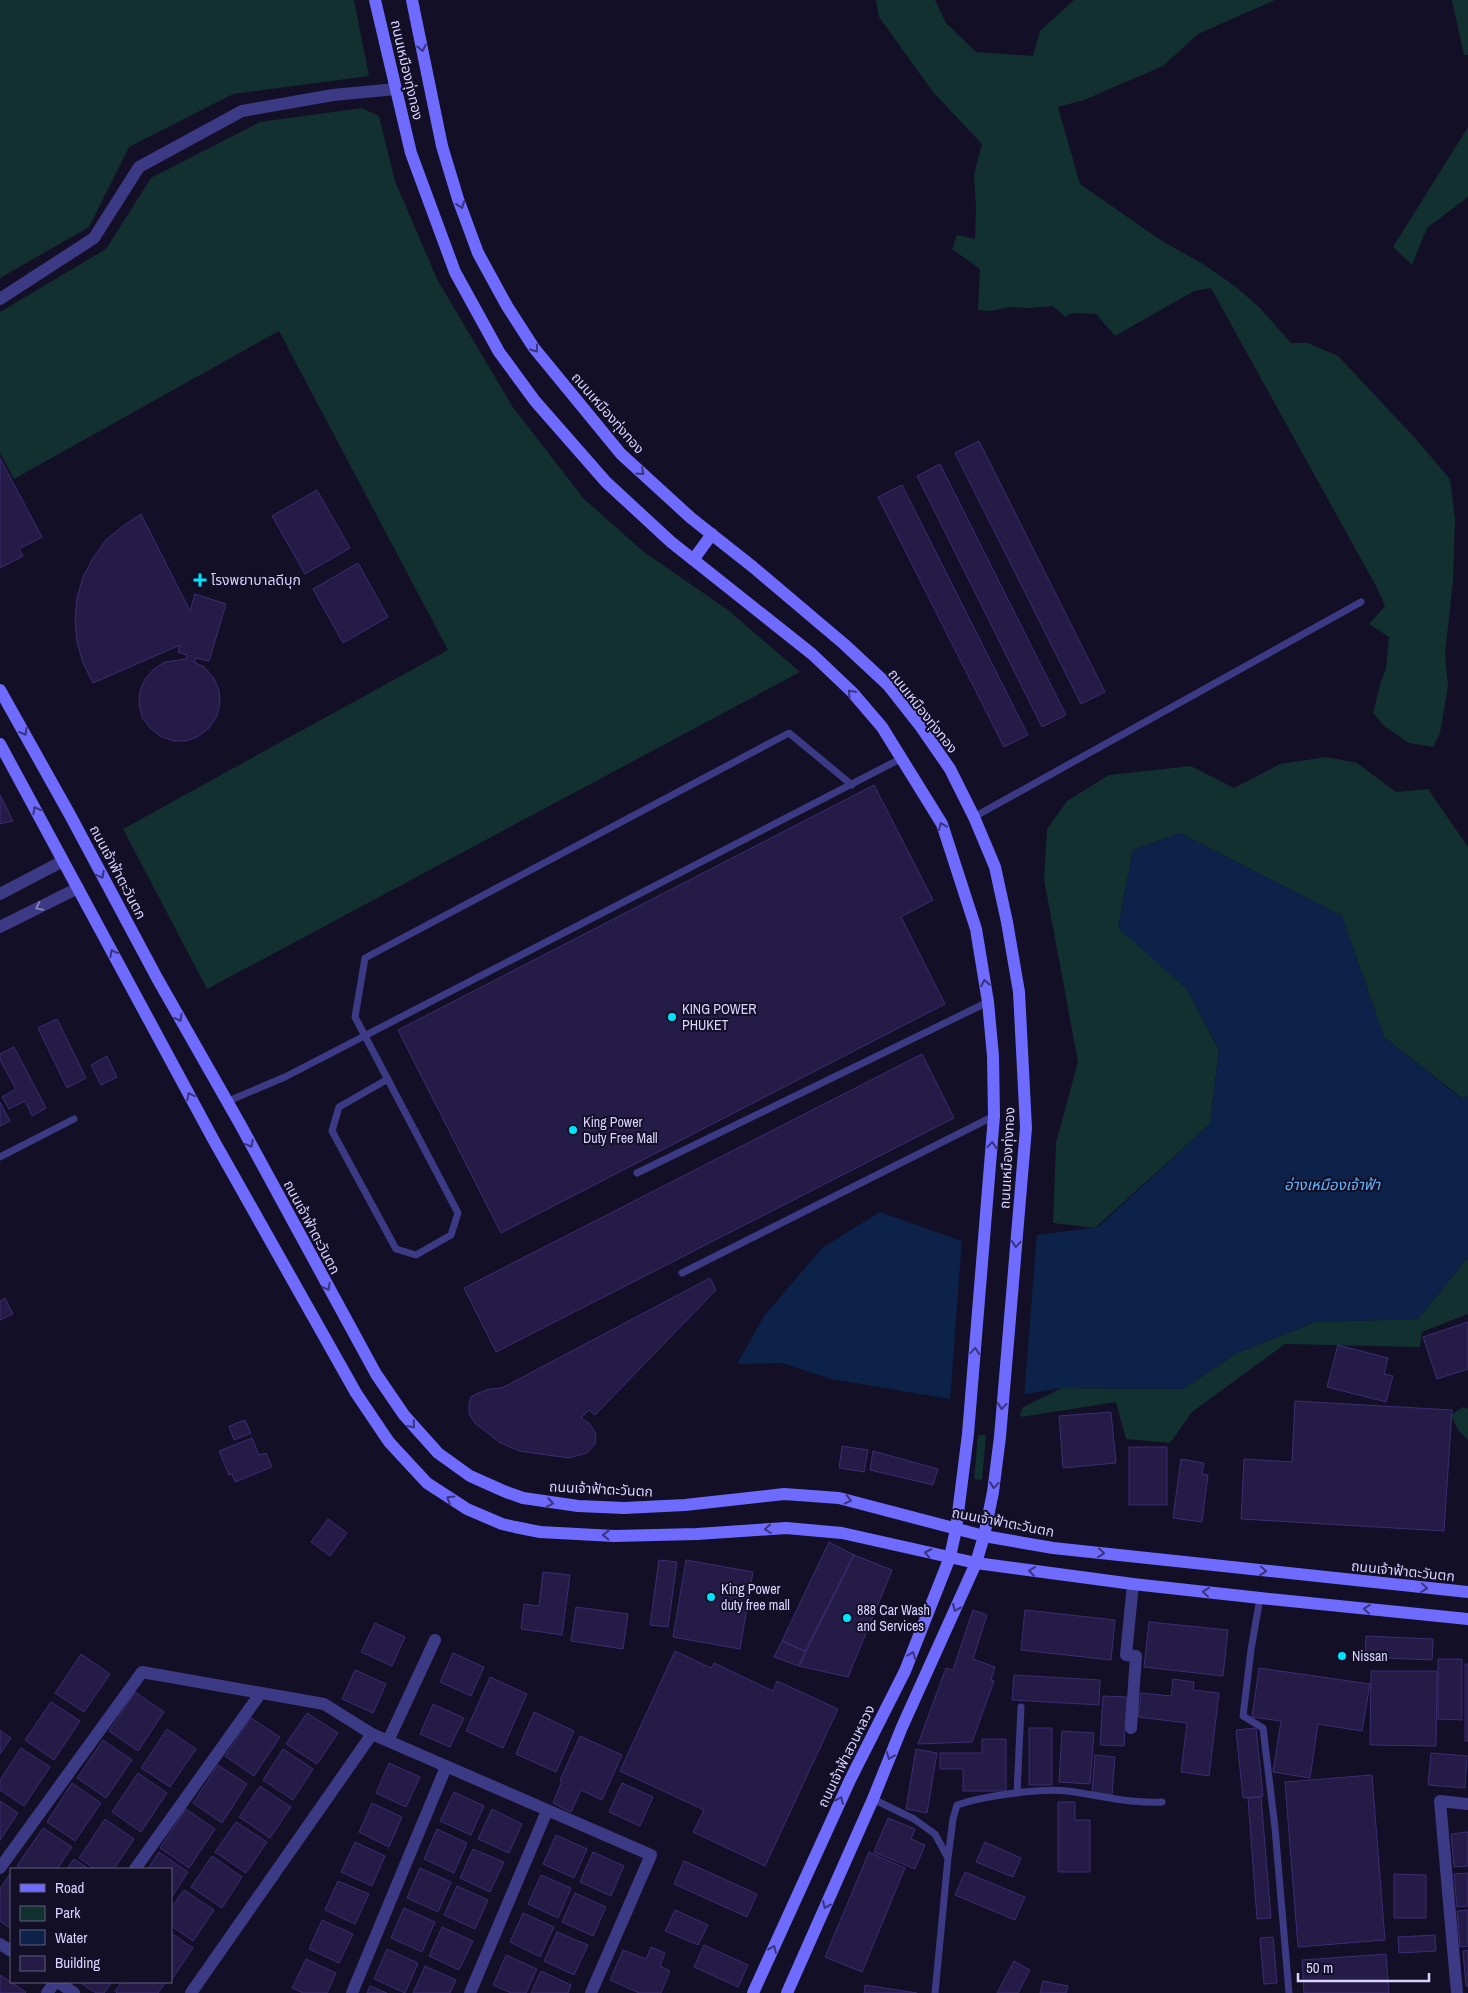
<svg xmlns="http://www.w3.org/2000/svg" width="1468" height="1993" viewBox="0 0 1468 1993" font-family="'Archivo Narrow','Noto Sans Thai',sans-serif">
  <style>
    .green { fill: #12302f }
    .water { fill: #0c2248 }
    .pier { fill: #130f26 }
    .building { fill: #241b47; stroke: #3b2d73 }
    .lines { fill: none; stroke-linecap: round; stroke-linejoin: round }
    .lane { stroke: #3d3a85; stroke-width: 7 }
    .street { stroke: #3d3a85; stroke-width: 12 }
    .secondary { stroke: #6f6bff; stroke-width: 12 }
    .oneway { stroke: #38347d }
    .oneway2 { stroke: #837fbc }
    .poi-dot { fill: #00e5ff; stroke: #130f26; stroke-width: 2 }
    .labels { text-anchor: middle; stroke-width: 4; stroke-linejoin: round; paint-order: stroke }
    .street-label { font-size: 14px; fill: #d9d4ff; stroke: #130f26 }
    .poi-label { font-size: 14px; fill: #d9d4ff; stroke: #130f26; text-anchor: start }
    .water-label { font-size: 15px; font-style: italic; fill: #62b6ff; stroke: #130f26 }
  </style>
  <rect width="100%" height="100%" fill="#130f26"/>
  <path class="green" d="M0 0H354L369 76 233 94 129 147 89 227 0 278Z
    M876 0H935L946 23 976 52 1033 56 1040 31 1074 0H1275L1198 34 1163 66 1084 100 1058 107 1080 184 1162 241 1203 264 1236 287 1260 308 1291 343H1308L1338 356 1416 439 1450 479 1455 519 1453 581 1445 654 1448 686 1440 733 1433 747 1409 743 1384 726 1373 713 1380 685 1386 668 1389 637 1369 624 1385 606 1377 588 1211 288 1194 291 1115 336 1096 314 1072 313 1065 317 1053 306 1030 308 1010 307 990 311 978 310 980 269 952 249 957 235 975 239 976 208 974 175 982 144 933 92 879 17Z
    M1452 0H1468V55H1464Z
    M362 108 379 116 395 181 437 279 512 406 584 499 644 552 728 610 800 672 207 989 123 829 448 650 279 331 14 479 0 453V312L106 249 151 178 260 122Z
    M1468 127V197L1427 228 1412 265 1393 247Z
    M1326 757 1357 763 1396 792 1428 789 1468 847V1096L1463 1099 1384 1037 1342 916 1180 833 1133 850 1118 927 1187 989 1219 1050 1210 1124 1095 1228 1053 1223 1056 1143 1078 1062 1044 879 1047 829 1067 801 1109 775 1191 766 1234 788 1280 764Z
    M1468 1257V1314L1422 1332 1420 1347 1285 1344 1192 1412 1170 1443 1126 1439 1116 1402 1021 1417 1020 1414 1023 1407 1062 1388 1183 1389 1237 1353 1315 1322 1418 1319Z
    M1463 1407 1468 1409V1440L1458 1430 1451 1415Z
    M978 1435H986L982 1480 974 1479Z"/>
  <path class="water" d="M1180 833 1342 916 1384 1037 1462 1099 1468 1096V1257L1418 1319 1315 1322 1237 1353 1183 1389 1062 1388 974 1403 831 1379 782 1363 737 1364 764 1316 822 1248 880 1212 970 1244 1098 1227 1210 1124 1219 1049 1187 989 1118 928 1133 850Z"/>
  <path class="pier" d="M1037 1233 1024 1397 974 1406 950 1402 962 1238 971 1241Z"/>
  <path class="building" d="M979 441 1105 692 1081 704 955 453Z
    M0 458 42 537 19 549 23 556 0 568Z
    M940 464 1066 715 1042 727 917 476Z
    M902 485 1028 735 1004 747 878 497Z
    M317 490 350 548 305 574 272 516Z
    M141 514 190 611 195 594 226 604 209 661 196 658 194 662 204 667 213 677 219 690 220 703 217 716 209 728 199 736 186 741H173L160 736 150 728 142 717 139 704 140 691 145 679 154 669 165 662 186 659 187 655 178 652 180 645 93 683 83 663 77 642 75 620 77 598 83 577 93 558 106 540 123 526Z
    M358 563 388 617 343 643 313 589Z
    M874 785 933 900 901 917 945 1004 501 1233 398 1030Z
    M0 795 13 821 0 824Z
    M57 1019 86 1078 67 1088 38 1028Z
    M14 1047 46 1108 32 1116 25 1101 9 1109 2 1097 16 1089 0 1060V1054Z
    M922 1054 954 1118 496 1352 464 1288Z
    M107 1056 117 1077 101 1085 91 1065Z
    M0 1102 10 1121 0 1126Z
    M710 1278 716 1290 595 1415 589 1410 581 1418 589 1423 596 1434 595 1444 587 1453 569 1458 519 1451 499 1442 475 1423 469 1414V1404L471 1397 476 1394 489 1389 502 1388Z
    M5 1298 13 1314 0 1320V1301Z
    M1468 1322V1369L1437 1379 1423 1337Z
    M1338 1345 1388 1358 1384 1374 1393 1376 1386 1402 1327 1387Z
    M1295 1401 1452 1410 1444 1531 1241 1519 1244 1459 1292 1462Z
    M1111 1412 1116 1463 1063 1468 1059 1416Z
    M245 1420 251 1433 234 1440 229 1426Z
    M252 1438 259 1455 266 1453 272 1467 235 1482 232 1474 229 1475 219 1451Z
    M842 1446 868 1450 864 1472 839 1468Z
    M1129 1447H1167V1505H1129Z
    M873 1451 938 1469 933 1485 870 1470Z
    M1181 1459 1204 1463 1202 1474 1208 1475 1202 1522 1173 1518Z
    M328 1519 347 1533 330 1556 311 1542Z
    M829 1542 854 1555 805 1651 782 1641Z
    M854 1555 892 1570 848 1677 799 1666Z
    M659 1560 677 1562 668 1627 650 1625Z
    M686 1560 753 1572 740 1649 673 1637Z
    M543 1572 570 1575 562 1635 521 1629 524 1604 539 1606Z
    M576 1607 628 1614 623 1649 571 1641Z
    M973 1610 987 1615 973 1659 995 1667 991 1680 994 1681 972 1742 918 1744 946 1668 953 1670Z
    M1025 1610 1115 1620 1111 1660 1021 1650Z
    M1149 1622 1228 1630 1223 1676 1144 1667Z
    M375 1623 405 1637 392 1666 361 1652Z
    M1366 1636 1433 1639 1432 1660 1365 1657Z
    M782 1641 805 1651 799 1666 774 1657Z
    M675 1651 711 1668 714 1663 773 1691 777 1681 838 1709 765 1866 693 1832 704 1810 620 1771Z
    M453 1653 484 1667 471 1696 440 1682Z
    M81 1654 110 1674 84 1712 55 1693Z
    M1438 1659H1462V1720L1438 1719Z
    M1465 1664H1468V1741H1465Z
    M1259 1668 1370 1684 1362 1731 1318 1724 1310 1778 1273 1772 1281 1721 1252 1717Z
    M355 1670 386 1684 373 1713 342 1699Z
    M1371 1671H1437L1436 1746 1370 1745Z
    M1014 1675 1100 1680 1099 1705 1012 1700Z
    M490 1677 527 1694 503 1748 466 1731Z
    M1173 1679 1194 1682 1193 1690 1219 1693 1209 1776 1181 1772 1187 1723 1138 1717 1141 1693 1171 1696Z
    M135 1692 164 1712 138 1751 109 1731Z
    M1103 1696 1127 1697 1124 1746 1100 1745Z
    M51 1702 80 1721 54 1760 25 1740Z
    M433 1704 464 1718 450 1747 420 1734Z
    M534 1712 574 1731 556 1772 516 1754Z
    M307 1713 338 1733 317 1764 286 1744Z
    M251 1718 280 1737 254 1776 225 1756Z
    M1029 1728H1052V1785H1029Z
    M1256 1728 1263 1796 1243 1798 1236 1730Z
    M167 1729 196 1749 170 1787 141 1768Z
    M0 1730 11 1738 0 1754Z
    M1062 1731 1094 1733 1090 1784 1059 1782Z
    M580 1736 622 1755 602 1800 581 1790 571 1812 553 1803 562 1781 560 1780Z
    M982 1739H1006V1791H963V1769H940V1753H982Z
    M103 1740 132 1760 106 1798 77 1778Z
    M21 1748 50 1767 24 1806 0 1790V1780Z
    M283 1749 313 1769 293 1800 263 1780Z
    M916 1749 937 1753 927 1813 906 1809Z
    M1431 1753 1467 1756 1465 1788 1428 1785Z
    M1095 1755 1115 1757 1112 1795 1092 1793Z
    M389 1763 420 1777 406 1807 376 1793Z
    M218 1765 247 1784 222 1823 193 1803Z
    M138 1773 167 1793 141 1832 112 1812Z
    M1372 1775 1385 1940 1298 1947 1285 1782Z
    M72 1783 101 1803 75 1841 47 1822Z
    M622 1783 653 1797 640 1826 609 1812Z
    M260 1786 291 1807 270 1838 239 1817Z
    M454 1792 484 1806 471 1835 440 1821Z
    M1261 1797 1271 1918 1257 1919 1248 1798Z
    M0 1801 18 1813 0 1840Z
    M1058 1802H1075V1820H1090V1872H1058Z
    M372 1803 402 1817 389 1847 359 1832Z
    M186 1809 215 1829 189 1868 160 1848Z
    M492 1809 522 1824 509 1853 478 1839Z
    M888 1818 915 1829 911 1839 925 1845 915 1869 874 1852Z
    M105 1819 134 1839 114 1869H95L79 1858Z
    M236 1822 267 1842 246 1873 215 1852Z
    M43 1828 72 1847 57 1869H21L17 1866Z
    M437 1829 467 1843 454 1873 424 1859Z
    M1468 1832V1866L1454 1867 1451 1834Z
    M556 1835 587 1849 574 1878 543 1864Z
    M355 1842 385 1856 372 1886 341 1872Z
    M985 1842 1021 1858 1013 1877 976 1862Z
    M473 1849 504 1862 490 1892 460 1878Z
    M159 1852 188 1872 171 1898V1869H148Z
    M593 1852 624 1866 611 1896 580 1882Z
    M869 1852 905 1868 862 1972 825 1957Z
    M212 1856 242 1877 222 1908 191 1887Z
    M74 1859 89 1869H67Z
    M684 1861 757 1894 747 1917 674 1884Z
    M420 1868 451 1882 438 1912 407 1898Z
    M11 1872V1929L0 1921V1889Z
    M965 1872 1025 1897 1015 1920 955 1895Z
    M1468 1873V1906L1457 1907 1454 1874Z
    M1394 1874 1426 1875V1918H1394Z
    M541 1875 571 1888 558 1918 528 1904Z
    M338 1881 369 1894 355 1924 325 1910Z
    M457 1886 488 1900 475 1929 444 1915Z
    M184 1890 214 1910 193 1941 171 1926V1908Z
    M575 1893 606 1907 593 1936 562 1922Z
    M404 1908 435 1922 422 1952 391 1938Z
    M675 1910 708 1925 698 1945 665 1931Z
    M1468 1910V1946L1460 1947 1457 1911Z
    M523 1913 554 1927 540 1957 510 1942Z
    M322 1920 353 1934 339 1963 309 1949Z
    M442 1927 473 1941 459 1970 429 1956Z
    M557 1932 588 1945 574 1975 544 1961Z
    M171 1933 193 1948 172 1979 171 1978Z
    M1435 1935 1436 1951 1399 1953 1398 1937Z
    M1273 1937 1277 1983 1264 1984 1260 1938Z
    M704 1945 748 1965 738 1987 694 1967Z
    M651 1947 665 1953 660 1966 670 1971 661 1993H639L610 1980 623 1950 646 1959Z
    M387 1949 418 1963 405 1993 374 1979Z
    M1468 1950V1986H1466L1463 1951Z
    M1386 1954 1389 1993H1304L1302 1960Z
    M506 1955 537 1969 526 1993H511L493 1985Z
    M306 1959 336 1973 327 1993H303L292 1988Z
    M1014 1961 1030 1970 1018 1993H997Z
    M425 1966 456 1980 450 1993H413Z
    M541 1971 571 1985 568 1993H531Z
    M0 1975 26 1992 25 1993H0Z
    M1043 1981 1068 1986 1066 1993H1040Z
    M79 1982H112L104 1993H96Z
    M122 1982H166L158 1993H117L115 1991Z
    M865 1985 917 1993H864Z
    M370 1986 387 1993H367Z"/>
  <g class="lines">
    <path class="lane" d="M974 817 1361 602
      M388 1079 339 1107 332 1131 396 1249 416 1255 451 1235 458 1213 365 1036 355 1017 365 958 789 733 852 785
      M226 1102 285 1077 902 758
      M0 1157 74 1119
      M637 1173 988 1002
      M682 1273 994 1116
      M1260 1598 1251 1650 1243 1716 1263 1728 1275 1828 1289 1993
      M1017 1793 1021 1707
      M873 1799 914 1819 935 1834 948 1858 935 1993
      M948 1858 953 1819 957 1805C983 1796 1039 1788 1067 1791 1099 1795 1129 1804 1162 1802"/>
    <path class="street" d="M0 299 94 238 139 167 242 111 333 95 396 89
      M0 894 63 861
      M0 927 78 888
      M1131 1728 1136 1656 1126 1655 1133 1584
      M388 1741 435 1640
      M0 1868 142 1672 324 1704 372 1734 651 1855 591 1993
      M135 1869 260 1694
      M0 1944 11 1951
      M58 1982 74 1993
      M47 1993 55 1982
      M191 1993 372 1734
      M352 1993 446 1767
      M470 1993 547 1811
      M1457 1993 1440 1801 1468 1804"/>
    <path class="secondary" d="M375 0 411 153 455 272 499 352 535 401 606 482 671 542 812 654 852 692 882 727 942 824 976 929 988 1002 993 1056 994 1116 968 1434 956 1529 950 1557 905 1671 850 1780 753 1993
      M412 0 442 146 458 199 478 253 507 306 534 348 621 454 691 518 753 567 844 644 888 685 921 727 950 769 974 817 995 867 1007 922 1019 992 1026 1128 1000 1437 993 1492 984 1536 976 1563 902 1727 873 1799 787 1993
      M693 560 712 534
      M0 690 70 815 157 978 240 1124 376 1374 404 1415 438 1453 470 1476 506 1492 523 1498 578 1506 624 1508 685 1505 784 1494 839 1498 984 1536 1053 1548 1468 1592
      M0 744 213 1139 356 1393 389 1442 427 1483 467 1509 502 1524 515 1527 540 1532 614 1536 697 1534 786 1528 842 1533 976 1563 1133 1584 1260 1598 1468 1619"/>
  </g>
  <defs><path id="oneway-chevron" d="M-2-3.5L2.5 0L-2 3.5" fill="none" stroke-width="1.6" stroke-linecap="round" stroke-linejoin="round" transform="scale(1.25)"/></defs>
  <g class="oneway">
    <use href="#oneway-chevron" transform="translate(422 48) rotate(78)"/>
    <use href="#oneway-chevron" transform="translate(461 205) rotate(70)"/>
    <use href="#oneway-chevron" transform="translate(535 349) rotate(54)"/>
    <use href="#oneway-chevron" transform="translate(641 472) rotate(42)"/>
    <use href="#oneway-chevron" transform="translate(851 693) rotate(-134)"/>
    <use href="#oneway-chevron" transform="translate(24 732) rotate(61)"/>
    <use href="#oneway-chevron" transform="translate(36 810) rotate(-118)"/>
    <use href="#oneway-chevron" transform="translate(942 826) rotate(-113)"/>
    <use href="#oneway-chevron" transform="translate(101 875) rotate(62)"/>
    <use href="#oneway-chevron" transform="translate(113 953) rotate(-118)"/>
    <use href="#oneway-chevron" transform="translate(985 983) rotate(-100)"/>
    <use href="#oneway-chevron" transform="translate(179 1018) rotate(61)"/>
    <use href="#oneway-chevron" transform="translate(190 1096) rotate(-118)"/>
    <use href="#oneway-chevron" transform="translate(250 1144) rotate(62)"/>
    <use href="#oneway-chevron" transform="translate(992 1145) rotate(-85)"/>
    <use href="#oneway-chevron" transform="translate(1016 1244) rotate(95)"/>
    <use href="#oneway-chevron" transform="translate(327 1287) rotate(62)"/>
    <use href="#oneway-chevron" transform="translate(975 1351) rotate(-85)"/>
    <use href="#oneway-chevron" transform="translate(1002 1406) rotate(95)"/>
    <use href="#oneway-chevron" transform="translate(412 1425) rotate(50)"/>
    <use href="#oneway-chevron" transform="translate(994 1485) rotate(97)"/>
    <use href="#oneway-chevron" transform="translate(450 1499) rotate(-148)"/>
    <use href="#oneway-chevron" transform="translate(848 1500) rotate(13)"/>
    <use href="#oneway-chevron" transform="translate(550 1503) rotate(9)"/>
    <use href="#oneway-chevron" transform="translate(768 1529) rotate(176)"/>
    <use href="#oneway-chevron" transform="translate(606 1535) rotate(-179)"/>
    <use href="#oneway-chevron" transform="translate(928 1553) rotate(-168)"/>
    <use href="#oneway-chevron" transform="translate(1101 1553) rotate(6)"/>
    <use href="#oneway-chevron" transform="translate(1032 1571) rotate(-172)"/>
    <use href="#oneway-chevron" transform="translate(1263 1571) rotate(6)"/>
    <use href="#oneway-chevron" transform="translate(1424 1588) rotate(6)"/>
    <use href="#oneway-chevron" transform="translate(1206 1592) rotate(-174)"/>
    <use href="#oneway-chevron" transform="translate(956 1608) rotate(114)"/>
    <use href="#oneway-chevron" transform="translate(1367 1609) rotate(-174)"/>
    <use href="#oneway-chevron" transform="translate(912 1655) rotate(-69)"/>
    <use href="#oneway-chevron" transform="translate(890 1756) rotate(112)"/>
    <use href="#oneway-chevron" transform="translate(840 1800) rotate(-66)"/>
    <use href="#oneway-chevron" transform="translate(826 1905) rotate(114)"/>
    <use href="#oneway-chevron" transform="translate(773 1949) rotate(-66)"/>
  </g>
  <use class="oneway2" href="#oneway-chevron" transform="translate(39 907) rotate(154)"/>
  <g class="poi-dot">
    <path d="M197.5 572.5h5v5h5v5h-5v5h-5v-5h-5v-5h5z"/>
    <circle cx="672" cy="1017" r="5"/>
    <circle cx="573" cy="1130" r="5"/>
    <circle cx="711" cy="1597" r="5"/>
    <circle cx="847" cy="1618" r="5"/>
    <circle cx="1342" cy="1656" r="5"/>
  </g>
  <g class="labels">
    <g class="street-label">
      <text transform="translate(407 70) rotate(77)" y="5">ถนนเหมืองทุ่งทอง</text>
      <text transform="translate(608 413) rotate(49)" y="5">ถนนเหมืองทุ่งทอง</text>
      <text transform="translate(923 711) rotate(52)" y="5">ถนนเหมืองทุ่งทอง</text>
      <text transform="translate(118 872) rotate(62)" y="5">ถนนเจ้าฟ้าตะวันตก</text>
      <text transform="translate(1007 1158) rotate(-87)" y="5">ถนนเหมืองทุ่งทอง</text>
      <text transform="translate(312 1227) rotate(62)" y="5">ถนนเจ้าฟ้าตะวันตก</text>
      <text transform="translate(601 1489) rotate(3)" y="5">ถนนเจ้าฟ้าตะวันตก</text>
      <text transform="translate(1003 1522) rotate(11)" y="5">ถนนเจ้าฟ้าตะวันตก</text>
      <text transform="translate(1403 1571) rotate(6)" y="5">ถนนเจ้าฟ้าตะวันตก</text>
      <text transform="translate(846 1756) rotate(-64)" y="5">ถนนเจ้าฟ้าสวนหลวง</text>
    </g>
    <g class="poi-label">
      <text x="211" y="585">โรงพยาบาลดีบุก</text>
      <text x="682" y="1014">KING POWER<tspan x="682" dy="16">PHUKET</tspan></text>
      <text x="583" y="1127">King Power<tspan x="583" dy="16">Duty Free Mall</tspan></text>
      <text x="721" y="1594">King Power<tspan x="721" dy="16">duty free mall</tspan></text>
      <text x="857" y="1615">888 Car Wash<tspan x="857" dy="16">and Services</tspan></text>
      <text x="1352" y="1661">Nissan</text>
    </g>
    <g class="water-label">
      <text x="1332" y="1190">อ่างเหมืองเจ้าฟ้า</text>
    </g>
  </g>
  <rect x="10" y="1868" width="162" height="115" fill="#130f26" stroke="#625e7d"/>
  <rect x="20" y="1884" width="25" height="8" fill="#6f6bff" stroke="#625e7d"/>
  <text x="55" y="1893" font-size="15" fill="#d9d4ff">Road</text>
  <rect x="20" y="1906" width="25" height="15" fill="#12302f" stroke="#625e7d"/>
  <text x="55" y="1918" font-size="15" fill="#d9d4ff">Park</text>
  <rect x="20" y="1930" width="25" height="15" fill="#0c2248" stroke="#625e7d"/>
  <text x="55" y="1943" font-size="15" fill="#d9d4ff">Water</text>
  <rect x="20" y="1956" width="25" height="15" fill="#241b47" stroke="#625e7d"/>
  <text x="55" y="1968" font-size="15" fill="#d9d4ff">Building</text>
  <path d="M1298 1973v8h131v-8" fill="none" stroke="#d9d4ff" stroke-width="2.5"/>
  <text x="1306" y="1973" font-size="15" fill="#d9d4ff" stroke="#130f26" stroke-width="4" paint-order="stroke">50 m</text>
</svg>
